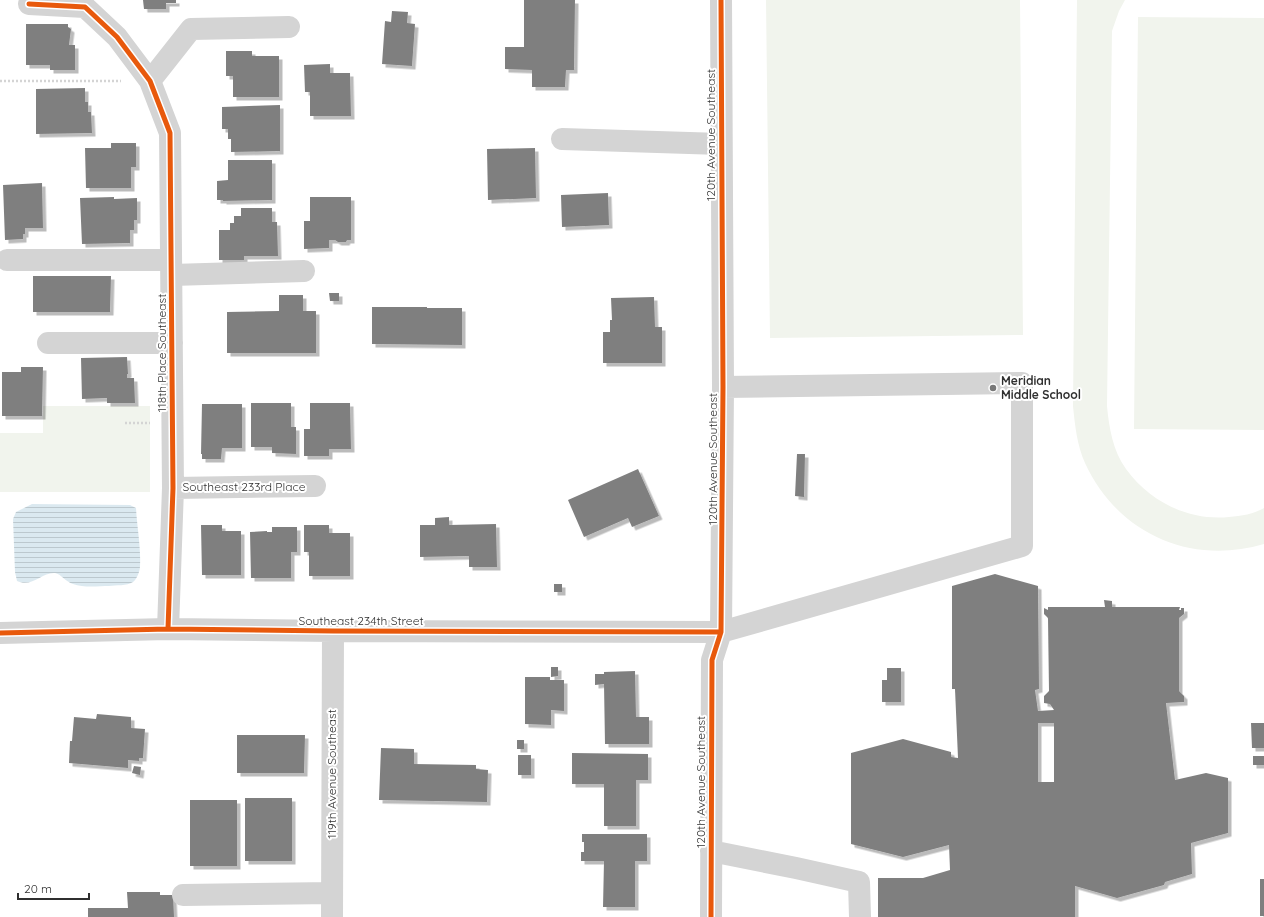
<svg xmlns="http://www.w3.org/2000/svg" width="1264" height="917" viewBox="0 0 1264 917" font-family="Quicksand,sans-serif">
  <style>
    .green { fill: #f1f4ed }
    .water { fill: url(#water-rules) }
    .building { fill: #7f7f7f; fill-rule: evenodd; filter: url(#shadow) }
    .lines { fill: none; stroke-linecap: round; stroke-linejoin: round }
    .path { stroke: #d4d4d4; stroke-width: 2.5; stroke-dasharray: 2 2; stroke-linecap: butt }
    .minor { stroke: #d4d4d4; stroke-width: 22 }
    .cycleway-casing { stroke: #fff; stroke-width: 8 }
    .cycleway { stroke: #e8590c; stroke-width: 5 }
    .poi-dot { fill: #787878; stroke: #fff; stroke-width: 1.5 }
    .labels { text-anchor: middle; stroke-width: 4; stroke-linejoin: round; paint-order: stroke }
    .street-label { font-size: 12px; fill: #2f2f2f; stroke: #fff }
    .poi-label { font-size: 12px; font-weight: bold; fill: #2f2f2f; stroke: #fff; text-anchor: start }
  </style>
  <defs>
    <pattern id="water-rules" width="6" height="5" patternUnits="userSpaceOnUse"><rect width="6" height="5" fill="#dbe9f0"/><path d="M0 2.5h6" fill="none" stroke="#bcc8ce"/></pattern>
    <filter id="shadow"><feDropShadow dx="3.5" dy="3.5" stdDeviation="0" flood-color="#0004"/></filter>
  </defs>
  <rect width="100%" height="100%" fill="#fff"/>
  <path class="green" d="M766 0H1020L1023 335 770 338Z
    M1077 0H1125L1119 11 1112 31 1107 406C1109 428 1113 451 1126 469 1150 502 1189 521 1229 517 1241 516 1254 514 1264 508V544C1190 566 1117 533 1085 463 1077 445 1075 426 1073 406Z
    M1138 17 1264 18V430L1134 429Z
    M43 406H150V492H0V433H43Z"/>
  <path class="water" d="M32 504 130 505 136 508C137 527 141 547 140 566 140 571 137 579 133 582 127 586 116 585 109 586 98 586 84 588 73 584 66 582 61 574 55 573 42 572 32 588 17 581L15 572 13 519 16 512Z"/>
  <path class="building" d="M143 0H176V3H166V9H144Z
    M524 0H575L574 70H566L565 87H532V70L505 69V47H524Z
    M392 11 408 12 407 23 415 24 412 66 382 64 385 21 391 22Z
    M26 24H68V27L71 29 69 45H75V70H50V65H26Z
    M226 51H252V56H279V97H233V76H226Z
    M330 64V73H350L351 116H310V92H305L304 65Z
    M85 88V102H88V112H91L92 133 36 134V89Z
    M280 105V151L231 152V139H228V129H222V107Z
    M111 143H136V167H131V188H86L85 148H111Z
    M535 148 536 198 488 200 487 149Z
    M228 160H272V200L223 201V200H217V181L228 180Z
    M42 183 43 228H25V234H23V239L5 240 3 185Z
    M608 193 609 225 562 227 561 195Z
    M114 197V199L137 198V220H134V230H130V243L82 244 80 198Z
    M310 197H351V240H347L346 242H338L335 240H329V248L304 249V221H310Z
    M241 208H272V222H277L278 256H244V260H219V230H230V223H234V216H241Z
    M33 276H111L110 312H33Z
    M329 293H339V301H330Z
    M279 295H303V311H316V353H227V312L279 311Z
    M654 297 655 327H662V363H603V332H610V320H612L611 298Z
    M372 307H427V308H462V345L372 344Z
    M127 357 128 374H127V378H134L135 403H107V398L82 399 81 358Z
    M21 367H43L42 416H2V372H21Z
    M251 403H291V427H296V454L272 453V447H251Z
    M310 403H350L351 449H329V456H304V429H310Z
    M202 404H242V448H222L221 459H202V454H201Z
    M797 454H805L804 497 795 496Z
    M638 469 659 516 632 527 628 518 584 537 568 500Z
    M449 517V525L496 524 497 567H469V556L420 557V525H435V518Z
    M201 525H222V531H241V575H202Z
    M304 525H329V533H350V576H309V552H304Z
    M272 527H297V552H291V578H251L250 532 267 531V532H272Z
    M995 574 1038 586 1039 689 1035 690 1038 711 1054 710 1050 704 1044 703V696L1049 691 1048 618 1044 614V608L1048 610V607H1105L1104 600 1112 601V607H1180L1179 610H1181V608H1184V614L1179 618V691L1184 696V702L1166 703 1175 780 1206 773 1228 778V833L1191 843 1192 874 1165 882 1164 885 1117 898 1075 886V917H878V878H923L950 870 949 845 903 857 851 844V753L903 739 951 752V757L958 758 955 689H952V586ZM1038 723H1054V782H1038Z
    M554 584H562V592H554Z
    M551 667H558V676L551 677Z
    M887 668H901V702H882V680H887Z
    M635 671 636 717H649V744H605L604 684 595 685V674H604V672Z
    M525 677H550V680H564V711L551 710V725L525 724Z
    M97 714 131 717V728L145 729 143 758H139V761L128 760V768L69 763 70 741H72L74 717 96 719Z
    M1251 723H1264V748H1252Z
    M237 735H305L304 773H237Z
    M517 740H524V749H517Z
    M381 748 414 749V764L476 765V769L488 770 487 802 379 800Z
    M572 753 648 754V780H636V826H604V784H572Z
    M518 755H531V775H518Z
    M1253 756H1264V765H1253Z
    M134 766 141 767 140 775 132 773Z
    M245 798H292V861H245Z
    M190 800H237V866H190Z
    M582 834H647V861H635V907H603L604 861H581V852H584V842H582Z
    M1260 879H1264V916H1260Z
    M127 892H160V895H173L174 917H88V908H128Z"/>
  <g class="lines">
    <path class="path" d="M0 81H121
      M125 423H150"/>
    <path class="minor" d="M29 4 85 7 117 37 150 81 170 133 173 488 168 629
      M150 81 191 29 289 27
      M562 139 721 144
      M7 260H171
      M172 275 304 271
      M48 343H172
      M173 488 315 486
      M0 633 168 629 333 631 721 632 1022 546V383L723 387
      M711 851 796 868 859 882 860 917
      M183 895 332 893
      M332 917 333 631
      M711 917 712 660 721 632 723 387 721 0"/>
    <defs>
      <path id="cycleway" d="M29 4 85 7 117 37 150 81 170 133 173 488 168 629
        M0 633 168 629 333 631 721 632
        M711 917 712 660 721 632 723 387 721 0"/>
    </defs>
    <use href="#cycleway" class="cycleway-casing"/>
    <use href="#cycleway" class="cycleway"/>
  </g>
  <circle class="poi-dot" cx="993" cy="388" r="4"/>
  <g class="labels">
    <g class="street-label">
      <text transform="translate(711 135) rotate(-90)" y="4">120th Avenue Southeast</text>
      <text transform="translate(162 353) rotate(-90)" y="4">118th Place Southeast</text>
      <text transform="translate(713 459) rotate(-90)" y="4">120th Avenue Southeast</text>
      <text x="244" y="491">Southeast 233rd Place</text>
      <text x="361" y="625">Southeast 234th Street</text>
      <text transform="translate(332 774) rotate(-90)" y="4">119th Avenue Southeast</text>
      <text transform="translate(701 782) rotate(-90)" y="4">120th Avenue Southeast</text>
    </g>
    <g class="poi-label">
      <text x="1001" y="385">Meridian<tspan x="1001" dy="14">Middle School</tspan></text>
    </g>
  </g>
  <path d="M18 893v6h71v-6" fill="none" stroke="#2f2f2f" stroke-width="2"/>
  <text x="24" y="893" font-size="12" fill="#2f2f2f" stroke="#ffffff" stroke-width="3" paint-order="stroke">20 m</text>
</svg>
